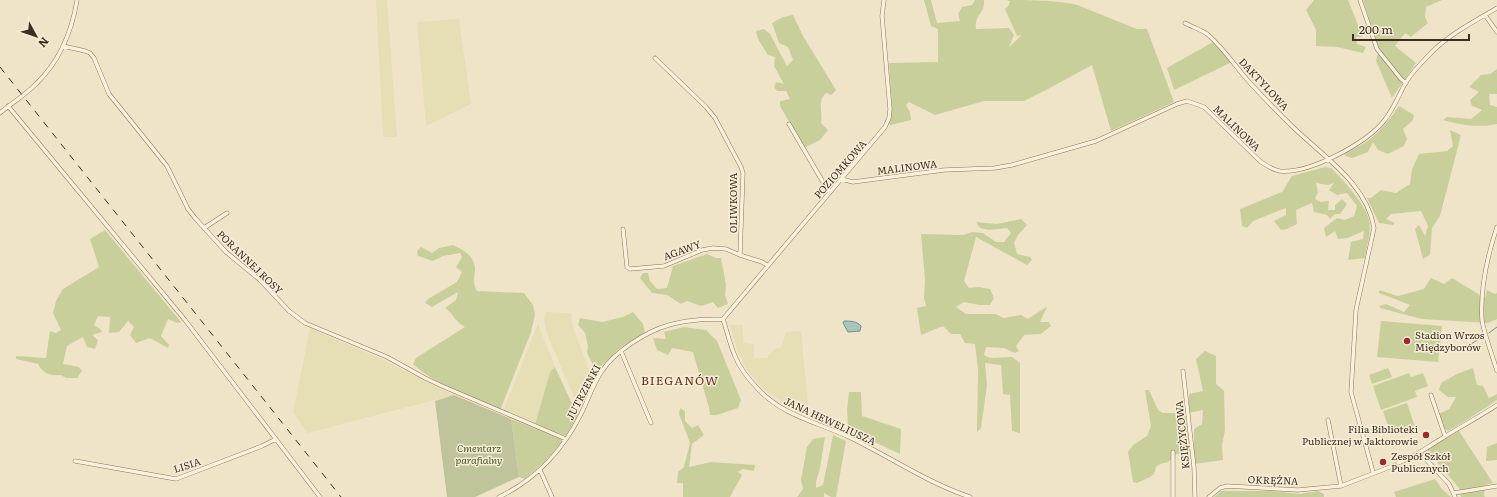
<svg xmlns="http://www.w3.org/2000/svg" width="1497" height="497" viewBox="0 0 1497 497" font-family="Literata,serif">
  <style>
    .farmland { fill: #e6deb5 }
    .green { fill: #c9cf9b }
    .cemetery { fill: #bfc49a }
    .water { fill: #a9c4bc; stroke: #6f938a }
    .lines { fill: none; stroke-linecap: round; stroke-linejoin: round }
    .stream { stroke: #6f938a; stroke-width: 1 }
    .street-casing { stroke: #8d765c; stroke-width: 4.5 }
    .street { stroke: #faf1dc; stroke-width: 3.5 }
    .rail { stroke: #3d2e20; stroke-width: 1; stroke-dasharray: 7 7; stroke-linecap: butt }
    .poi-dot { fill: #9e2a2b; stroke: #f7eed8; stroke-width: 1.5 }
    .labels { text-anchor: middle; stroke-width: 3; stroke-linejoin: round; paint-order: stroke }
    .street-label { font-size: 10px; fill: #3d2e20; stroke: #f7eed8 }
    .poi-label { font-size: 10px; fill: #3d2e20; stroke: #f7eed8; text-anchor: start }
    .park-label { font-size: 10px; font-style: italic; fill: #4d5a26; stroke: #f7eed8 }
    .quarter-label { font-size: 12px; letter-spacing: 1px; fill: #6b2e1e; stroke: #f7eed8 }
  </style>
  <rect width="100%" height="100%" fill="#f0e4c8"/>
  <path class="farmland" d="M376 0H387L397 137H383Z
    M459 19 471 104 426 126 417 22Z
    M546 312 571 313 573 328 592 377 594 378 579 409 547 334 544 319Z
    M538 324 555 367 550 372 535 425 503 411Z
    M730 325H743V343L754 344V358H767L774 349 781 348 786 332 801 331 809 414 785 404 764 389 747 370 737 350Z
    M310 328 379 358 454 395 307 433 293 412Z"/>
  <path class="green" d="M924 0H951H931L937 23 960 21 958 14 962 7 972 5 975 0H984C985 15 974 14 976 29L1009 28 1014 35 1009 47 1022 35 1017 36 1005 9 1009 5 1010 1 1005 0C1024 0 1064 0 1080 6L1137 29H1147L1174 102 1111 131 1092 65 1046 90 1024 101H984L935 115 909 102 906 105 910 112 911 120 891 125 889 124 892 108 889 63 938 62V29L931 26Z
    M1314 0H1348L1361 32 1362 37H1356L1357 44 1366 47 1363 53 1337 47 1316 46V30L1306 10Z
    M1363 0H1442L1426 7 1425 17 1428 23 1411 37 1405 33 1395 46 1416 63 1392 98 1376 61 1379 50Z
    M793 15 803 36 836 90 831 95 826 93C817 101 823 113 821 123L828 130 820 140 804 148 780 106V101L790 99 786 91H777L774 87 776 82 784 84 774 66 775 57 768 55 758 39 756 31 764 29 770 34 787 66 793 60 788 47 779 43 772 23 783 17Z
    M1213 42 1232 62 1174 90 1167 68Z
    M1497 69V94H1489L1490 105 1497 107V124C1481 128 1459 125 1443 120L1447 117 1471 119 1482 110 1472 106 1470 100 1479 92 1469 87 1481 75 1490 74Z
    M1399 106 1414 115 1413 120 1403 129 1407 139 1404 146 1388 154 1378 150 1373 142 1368 152 1352 158 1344 155C1350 149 1359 147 1366 142 1380 132 1389 120 1399 106Z
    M1450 130 1461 135 1440 216 1432 228 1430 255 1423 259 1415 229 1419 225 1425 236 1428 226 1421 211 1391 214 1386 219 1395 223 1393 225 1379 223 1367 198H1371L1381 190 1396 193 1410 184 1412 169 1419 154 1447 151 1453 146Z
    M1325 167 1331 168C1344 181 1370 208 1370 227 1370 237 1366 248 1365 258L1348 260 1351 242 1363 239 1364 231 1347 238 1338 239 1335 231 1326 237 1324 228 1337 218 1345 220 1354 216 1357 206 1347 193 1337 195 1329 190 1334 183 1328 185 1316 183 1318 192 1315 199 1321 202 1329 201 1328 210H1335V205L1342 199 1347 204 1340 214H1335L1330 219 1327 215 1314 212 1312 203 1296 210 1297 224 1287 229 1281 230 1274 221 1286 215V208L1253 221 1247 228 1242 226 1240 209 1282 192 1292 176Z
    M1021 219 1027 225 1018 235 1014 243 1017 254 1030 257 1032 260 1027 265 976 237 964 281 969 288 979 287 990 289 994 298 990 305H979L964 302 956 307 966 314H995L1004 318 1021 315 1028 319 1043 309 1047 307 1040 322H1049L1051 326 1041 334 1024 335 1016 346 1019 351 1015 353 1004 348 986 347 984 355 990 358 1012 357 1020 363V433L1012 431 1010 395 1003 394 1001 365 985 363 987 385 981 428 977 432 978 370 975 344 965 343 960 334H951L943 326 921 335 917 308 926 306 924 298 925 280 921 234 963 235 972 232 983 233 996 242H1004L1011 233 1007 228 989 230 980 228 976 222 997 224Z
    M105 230 181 322 177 323 168 319 161 336 169 345 168 348 150 338 136 343 130 335 134 327 128 321 119 332 109 333 110 317 98 316 94 325 100 329 102 332 92 335 98 340 95 349 87 347 83 337 67 346 63 364 79 367 82 371 77 378H66L61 375C49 376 44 374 38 364L16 359V356L46 358 50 331 56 333 61 330 53 313 56 301 63 289 99 267 90 239Z
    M453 245C465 250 476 258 475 271 474 279 473 284 477 291L524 293 533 305 535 315 531 332 501 408 499 409C470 396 437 386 413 364L416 358 465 327C455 322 454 314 445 308L456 300 458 292 432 307 425 303 428 299 457 282 462 272 456 267 462 257 460 253 443 256 433 261 418 256 417 251 421 247 432 253 439 248Z
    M707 254 716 258H721L726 285 725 295 728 304 718 308 713 302 701 306 687 301 681 304 667 295 652 293 640 278 643 273H648L650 281 657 289 667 288 673 266Z
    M1431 278 1444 284 1452 278 1485 298 1487 290 1495 294 1497 293V319L1488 323 1422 319 1380 308 1379 306 1386 304 1404 312 1410 305 1379 293V290L1398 296 1424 289Z
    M633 312 643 324 645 333 620 348 600 367 593 365 587 353 588 346 585 333 578 325 580 318 602 322 623 317Z
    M1381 321 1442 326 1438 362 1377 357Z
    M684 327 706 330 717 341 741 400 738 408 717 415H710L709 408 693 352 672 348 668 355 657 350 653 338 666 339 664 332Z
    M1205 351 1216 356V384L1224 391 1225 430 1222 445 1223 460 1195 464 1194 452H1188L1177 454 1168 462 1160 464 1156 467 1154 474 1150 477 1137 483 1133 482 1128 452 1133 445 1147 436 1151 426 1145 390H1149L1158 410 1163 413H1185L1189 449 1194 448V429L1202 424 1203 410 1189 413V394L1203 391 1196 359Z
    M555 367 575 410 577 412 578 415 566 436 535 425 550 372Z
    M1388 368 1392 377 1372 384 1369 375Z
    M1473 368 1477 385 1483 386 1489 398 1497 394V400L1467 420 1448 431 1444 428 1439 414 1449 409 1456 397H1448L1439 390 1441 383 1457 374Z
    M1409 373 1411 377 1423 373 1428 386 1415 391 1417 397 1381 410 1373 386Z
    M849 392H861L862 416 901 429 900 454 866 438 848 428 847 410Z
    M1407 403 1415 427 1391 435 1383 411Z
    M680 408 685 411V421L692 428 698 425 704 435 692 444 689 467 711 462 755 465 754 471 743 469 738 472 742 475 730 497H683V483H677L678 472 684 467 690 443 679 414Z
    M511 419 562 439V442L546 460 525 479 519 477Z
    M1459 431 1493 483 1485 485 1484 495 1485 497H1461L1459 488 1427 450Z
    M833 435 846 441 836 497H831L824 493V497H797L803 489 801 480 807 447 813 439 825 437 820 468 816 482V488L823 485Z
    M1497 443V460L1486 461 1487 447Z
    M1435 479 1442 489 1451 497H1396L1394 492Z
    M1221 491H1272L1300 494 1318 491 1324 494V497H1214Z"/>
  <path class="cemetery" d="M454 395 511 419 519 477 475 497H447L435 401Z"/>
  <path class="water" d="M844 321C850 321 857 321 861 326L860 331 848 332 843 323Z"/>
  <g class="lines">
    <path class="stream" d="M1489 333 1497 327
      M1466 347 1484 336"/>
    <defs>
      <path id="street" d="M1360 0 1377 49 1401 79 1406 83
        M1485 15 1497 32
        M1185 23C1192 27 1200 29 1207 34 1224 48 1236 68 1251 84 1265 99 1279 114 1294 128 1324 157 1367 184 1374 228L1356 310 1351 392 1373 472
        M63 46 85 51 90 53 94 58 109 94 167 166 188 209 195 218 226 252 260 280 289 311 305 323 387 357 425 378 442 386 566 439
        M655 58 706 107 715 118 741 167 743 173 740 255 762 262 767 265
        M8 106 185 320 320 497
        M0 113C12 103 25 95 36 84 59 62 72 31 77 0
        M789 124 827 189 830 192
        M841 179 853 182 944 170 995 168 1012 165 1096 141 1177 104 1187 101 1204 107 1261 162C1267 166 1273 170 1280 171 1309 174 1365 144 1384 121 1393 110 1398 97 1405 84 1411 73 1422 62 1432 52 1447 36 1478 19 1497 8
        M1497 227C1487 257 1480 289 1482 320 1484 334 1493 357 1497 371
        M204 228 227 213
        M623 229 627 267 630 269 664 266 702 250 713 248 726 249 740 255
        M723 319 885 127 889 118 890 109 882 16 884 0
        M723 319C727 331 730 345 735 356 740 369 750 381 760 391 784 416 820 423 851 438 890 457 928 483 970 497
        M621 351 651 423
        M1183 371 1194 467 1195 497
        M1431 395 1445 436
        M1328 420 1341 486
        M1420 453 1449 484 1455 497
        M75 461 176 479 262 446 276 439
        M1398 463C1415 457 1426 448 1441 439 1460 427 1479 417 1497 405
        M540 470 552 497
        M1454 493 1497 486
        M499 497C535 480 563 450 581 414 588 400 593 384 602 371 614 352 647 331 669 325 686 320 705 319 723 319
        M1173 497V452
        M1209 497 1220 488 1227 486 1298 490 1341 486 1395 465"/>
    </defs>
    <use href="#street" class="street-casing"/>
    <use href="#street" class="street"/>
    <path class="rail" d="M0 67 341 497"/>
  </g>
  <g class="poi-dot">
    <circle cx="1407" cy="341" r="4"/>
    <circle cx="1426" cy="435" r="4"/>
    <circle cx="1383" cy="462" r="4"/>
  </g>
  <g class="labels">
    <g class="street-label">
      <text transform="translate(1264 84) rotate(47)" y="4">DAKTYLOWA</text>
      <text transform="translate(1237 128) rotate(44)" y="4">MALINOWA</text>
      <text transform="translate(907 167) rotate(-7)" y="4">MALINOWA</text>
      <text transform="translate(840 169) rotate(-49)" y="4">POZIOMKOWA</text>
      <text transform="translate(733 203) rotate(-90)" y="4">OLIWKOWA</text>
      <text transform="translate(682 250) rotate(-20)" y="4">AGAWY</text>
      <text transform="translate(250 262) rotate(44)" y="4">PORANNEJ ROSY</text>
      <text transform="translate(583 392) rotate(-62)" y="4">JUTRZENKI</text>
      <text transform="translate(830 421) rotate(25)" y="4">JANA HEWELIUSZA</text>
      <text transform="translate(1182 435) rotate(-96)" y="4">KSIĘŻYCOWA</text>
      <text transform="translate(187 465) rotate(-18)" y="4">LISIA</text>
      <text transform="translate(1273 480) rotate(2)" y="4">OKRĘŻNA</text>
    </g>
    <g class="poi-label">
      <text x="1415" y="339">Stadion Wrzos<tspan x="1415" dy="12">Międzyborów</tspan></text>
      <text x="1418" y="433" text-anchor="end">Filia Biblioteki<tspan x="1418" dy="12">Publicznej w Jaktorowie</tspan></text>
      <text x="1391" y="460">Zespół Szkół<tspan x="1391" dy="12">Publicznych</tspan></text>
    </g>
    <g class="park-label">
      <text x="479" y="452">Cmentarz<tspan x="479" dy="12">parafialny</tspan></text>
    </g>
    <g class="quarter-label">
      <text x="680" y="385">BIEGANÓW</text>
    </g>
  </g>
  <g transform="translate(36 36) rotate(130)" stroke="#f7eed8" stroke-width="3" paint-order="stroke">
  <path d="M0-3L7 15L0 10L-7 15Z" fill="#3d2e20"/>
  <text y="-6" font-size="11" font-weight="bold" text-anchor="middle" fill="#3d2e20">N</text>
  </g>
  <path d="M1353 34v6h116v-6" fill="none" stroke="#3d2e20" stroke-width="2"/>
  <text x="1359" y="34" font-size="12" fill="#3d2e20" stroke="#f7eed8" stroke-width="3" paint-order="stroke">200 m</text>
</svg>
